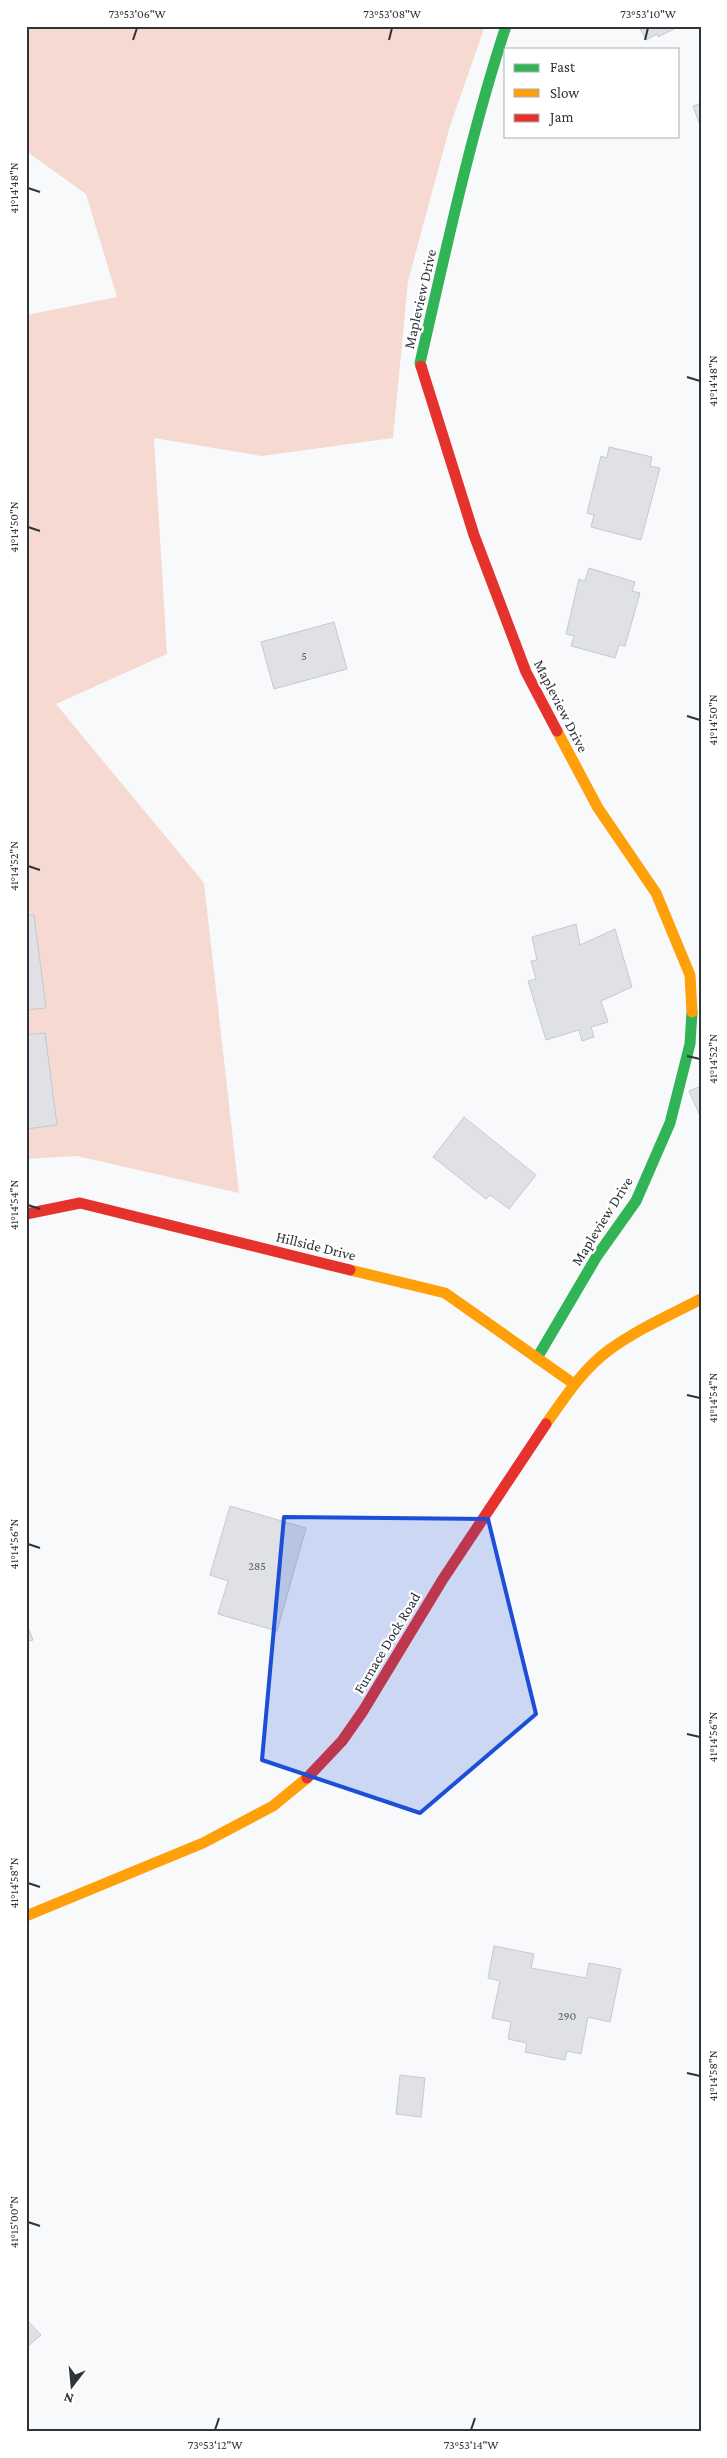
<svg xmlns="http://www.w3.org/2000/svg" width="727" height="2458" viewBox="0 0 727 2458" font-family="'Crimson Pro',serif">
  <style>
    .green { fill: #f6d9d1 }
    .building { fill: #dfe1e6; stroke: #c6c9cd }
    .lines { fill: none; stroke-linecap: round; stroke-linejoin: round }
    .fast { stroke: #30b455; stroke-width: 11 }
    .slow { stroke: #ff9f0a; stroke-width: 11 }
    .jam { stroke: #e5322d; stroke-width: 11 }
    .marked { fill: #1d4ed8; fill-opacity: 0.2; stroke: #1d4ed8; stroke-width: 4; stroke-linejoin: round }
    .ticks { fill: none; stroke: #2f343a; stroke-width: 2 }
    .labels { text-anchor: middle; stroke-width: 4.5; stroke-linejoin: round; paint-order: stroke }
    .number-label { font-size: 12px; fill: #5c6066 }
    .street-label { font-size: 15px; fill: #2f343a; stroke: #fff }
    .neatline { fill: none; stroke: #2f343a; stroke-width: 2 }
    .ticks-label { font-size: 12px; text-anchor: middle; fill: #2f343a }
  </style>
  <rect width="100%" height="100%" fill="#f8f9fb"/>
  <path class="green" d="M26 26H485L450 126 408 281 393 438 262 456 154 438 167 654 56 704 204 883 239 1193 77 1156 26 1159V315L117 297 86 194 26 151Z"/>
  <path class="building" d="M639 26H680L658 37 657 34 646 40Z
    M701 103V128L693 106Z
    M609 447 652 457 650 466 660 468 641 540 591 527 594 515 587 513 601 456 607 458Z
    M589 568 635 582 632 591 640 593 625 646 619 645 615 658 571 646 574 636 566 634 579 579 585 581Z
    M334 622 347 669 274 689 261 642Z
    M34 915 46 1008 26 1010V916Z
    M576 924 580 945 615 929 632 987 601 1001 608 1022 591 1027 594 1037 582 1041 579 1030 546 1040 528 981 536 979 531 961 537 960 532 937Z
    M45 1033 57 1125 26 1129V1035Z
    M701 1086V1118L689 1091Z
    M464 1117 536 1175 509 1209 490 1195 486 1199 433 1157Z
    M230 1506 306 1528 277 1631 218 1614 228 1581 210 1575Z
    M26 1622 33 1640 26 1642Z
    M494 1946 534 1954 531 1968 586 1978 589 1963 621 1969 610 2022 588 2017 581 2054 567 2051 565 2060 525 2052 527 2043 508 2039 511 2022 492 2018 500 1981 488 1978Z
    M400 2075 425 2078 421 2117 396 2114Z
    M26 2319 41 2335 26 2348Z"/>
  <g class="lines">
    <path class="fast" d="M421 366 420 363C446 250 470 136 506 26
      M537 1358 597 1256 636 1201 670 1123 690 1044 692 1012"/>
    <path class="slow" d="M557 731 598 808 656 893 690 975 692 1012
      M350 1270 445 1293 574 1384
      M546 1424C565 1397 583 1369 609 1350 638 1329 670 1315 701 1299
      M26 1916 203 1843 273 1806 307 1778"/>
    <path class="jam" d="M421 366 474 535 526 672 557 731
      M26 1214 80 1203 350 1270
      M307 1778 342 1741 363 1711 443 1579 546 1424"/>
  </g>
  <path class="marked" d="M284 1517 488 1519 536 1714 420 1813 262 1760Z"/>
  <path class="ticks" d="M133 40 137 28M389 40 392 28M645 40 648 28M28 188 40 192M687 377 700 381M28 527 40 531M687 716 700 720M28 866 40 870M687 1056 700 1059M28 1205 40 1209M687 1395 700 1398M28 1544 40 1548M687 1734 700 1737M28 1883 40 1887M687 2073 700 2076M28 2222 40 2226M215 2430 219 2418M471 2430 475 2418"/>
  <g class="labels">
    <g class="number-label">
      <text x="304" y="660">5</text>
      <text x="257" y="1570">285</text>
      <text x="567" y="2020">290</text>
    </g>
    <g class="street-label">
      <text transform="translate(420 299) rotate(-77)" y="5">Mapleview Drive</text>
      <text transform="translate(561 706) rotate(63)" y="5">Mapleview Drive</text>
      <text transform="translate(602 1221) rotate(-58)" y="5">Mapleview Drive</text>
      <text transform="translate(316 1246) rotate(14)" y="5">Hillside Drive</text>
      <text transform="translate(387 1643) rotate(-59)" y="5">Furnace Dock Road</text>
    </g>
  </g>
  <rect width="727" height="2458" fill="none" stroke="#ffffff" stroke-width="55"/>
  <rect x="504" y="48" width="175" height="90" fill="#ffffff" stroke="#acaeb0"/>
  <rect x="514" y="64" width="25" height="8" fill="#30b455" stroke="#acaeb0"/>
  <text x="550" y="72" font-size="15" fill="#2f343a">Fast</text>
  <rect x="514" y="89" width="25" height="8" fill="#ff9f0a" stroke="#acaeb0"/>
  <text x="550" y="98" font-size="15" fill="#2f343a">Slow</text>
  <rect x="514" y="114" width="25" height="8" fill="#e5322d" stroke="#acaeb0"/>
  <text x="550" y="122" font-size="15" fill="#2f343a">Jam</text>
  <g transform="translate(72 2386) rotate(196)" stroke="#ffffff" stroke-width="4" paint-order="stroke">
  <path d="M0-4L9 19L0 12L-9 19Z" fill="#2f343a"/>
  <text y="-8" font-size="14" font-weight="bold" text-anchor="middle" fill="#2f343a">N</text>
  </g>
  <rect x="28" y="28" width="672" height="2402" class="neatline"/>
  <g class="ticks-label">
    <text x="137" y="18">73°53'06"W</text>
    <text x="392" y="18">73°53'08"W</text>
    <text x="648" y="18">73°53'10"W</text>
    <text transform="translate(14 188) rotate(-90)" y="4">41°14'48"N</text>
    <text transform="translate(713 381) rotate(-90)" y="4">41°14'48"N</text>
    <text transform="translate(14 527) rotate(-90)" y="4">41°14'50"N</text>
    <text transform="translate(713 720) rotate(-90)" y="4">41°14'50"N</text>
    <text transform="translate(14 866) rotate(-90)" y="4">41°14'52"N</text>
    <text transform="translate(713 1059) rotate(-90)" y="4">41°14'52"N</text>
    <text transform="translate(14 1205) rotate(-90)" y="4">41°14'54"N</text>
    <text transform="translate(713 1398) rotate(-90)" y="4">41°14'54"N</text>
    <text transform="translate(14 1544) rotate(-90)" y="4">41°14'56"N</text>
    <text transform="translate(713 1737) rotate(-90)" y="4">41°14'56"N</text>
    <text transform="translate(14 1883) rotate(-90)" y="4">41°14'58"N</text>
    <text transform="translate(713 2076) rotate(-90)" y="4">41°14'58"N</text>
    <text transform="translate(14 2222) rotate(-90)" y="4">41°15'00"N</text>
    <text x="215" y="2449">73°53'12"W</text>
    <text x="471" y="2449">73°53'14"W</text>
  </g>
</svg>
